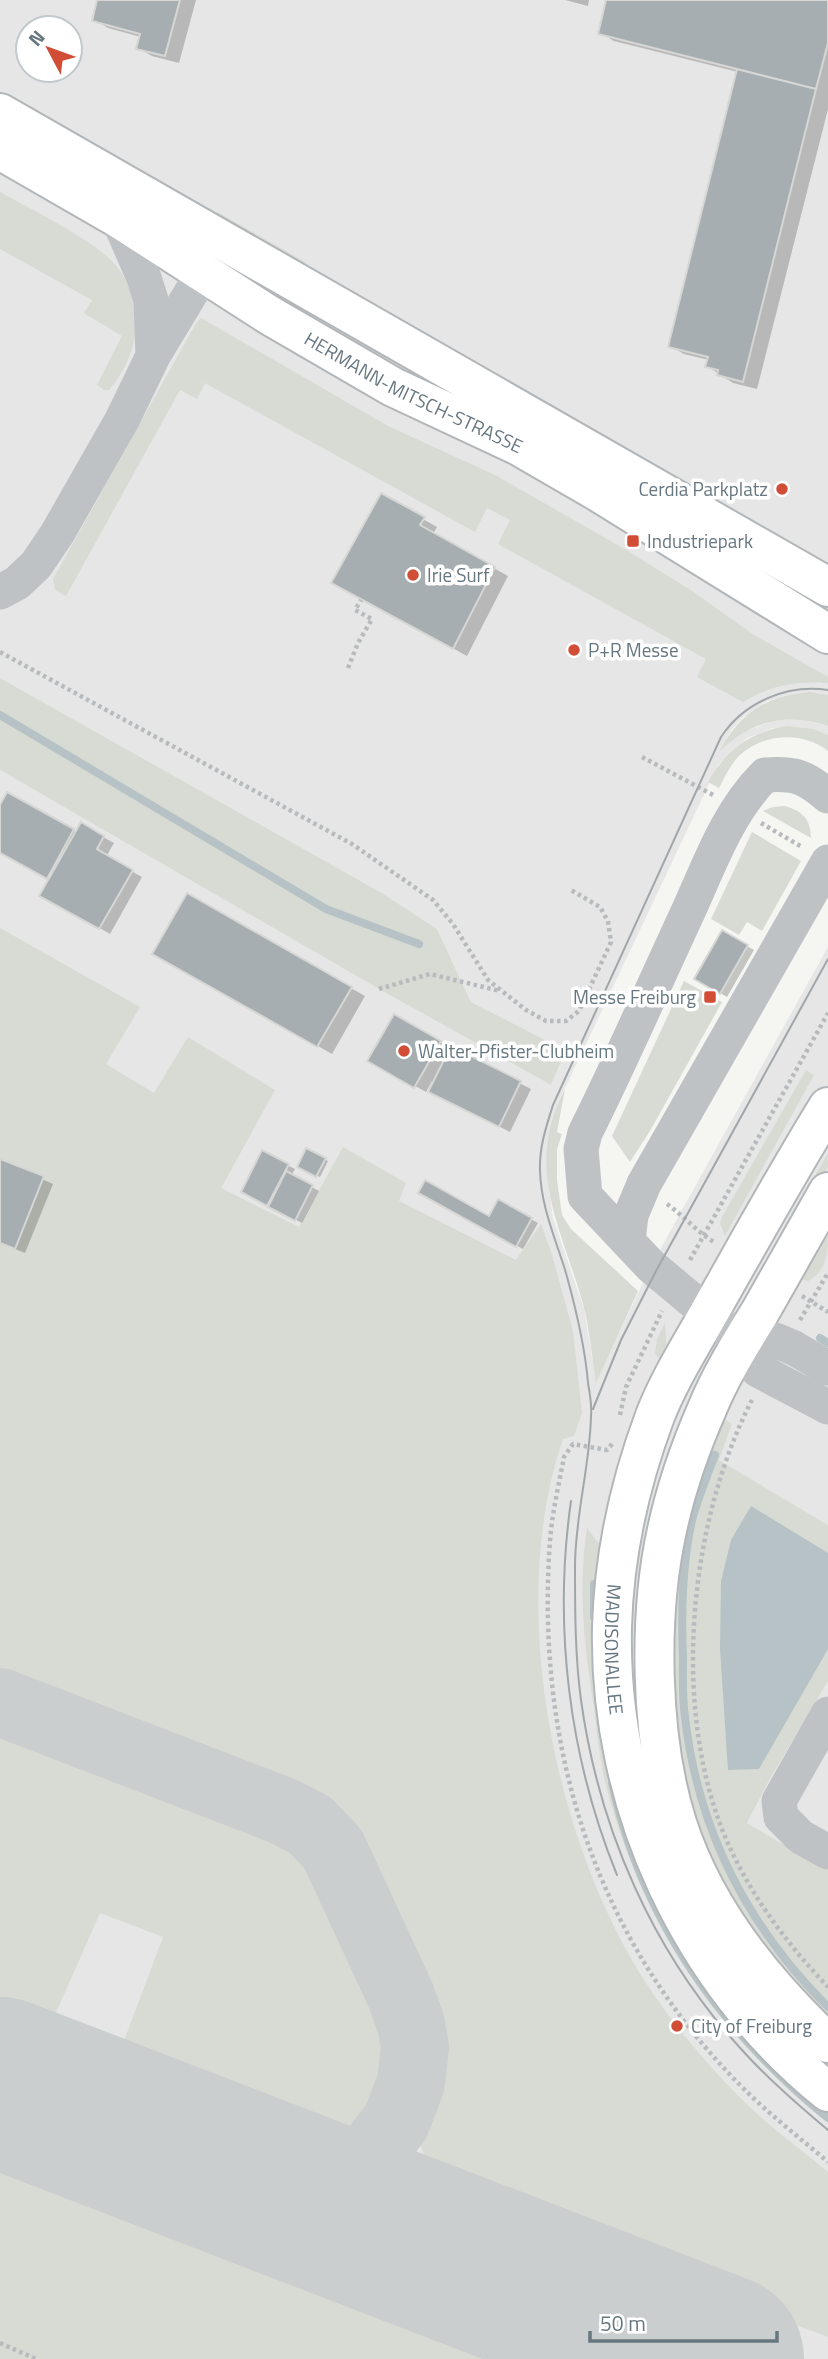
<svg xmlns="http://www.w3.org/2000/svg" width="828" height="2359" viewBox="0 0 828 2359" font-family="'Titillium Web',sans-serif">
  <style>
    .built { fill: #e5e6e5; fill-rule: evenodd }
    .green { fill: #d7dbd3 }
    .water { fill: #b6c2c5 }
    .shadow { fill: #0003 }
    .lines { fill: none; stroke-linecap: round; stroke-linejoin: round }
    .stream { stroke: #b6c2c5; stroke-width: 8 }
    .taxiway { stroke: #cacece; stroke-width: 68 }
    .runway { stroke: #cacece; stroke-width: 170 }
    .building { fill: #a6aeb2; stroke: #d6d6d4; stroke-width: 2 }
    .major-casing { stroke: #b2b6b9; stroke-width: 42 }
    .path { stroke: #b8bbbd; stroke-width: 4.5; stroke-dasharray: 3.5 3.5; stroke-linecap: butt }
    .minor { stroke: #bec2c5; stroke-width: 35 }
    .major { stroke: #fff; stroke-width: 38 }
    .tram { stroke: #a0a6aa; stroke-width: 2 }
    .poi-dot { fill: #d14d35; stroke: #fff; stroke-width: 2.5 }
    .labels { text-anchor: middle; stroke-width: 7; stroke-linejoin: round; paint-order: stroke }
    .street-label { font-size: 19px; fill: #677780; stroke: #fff }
    .poi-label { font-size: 19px; fill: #677780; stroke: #fff; text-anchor: start }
  </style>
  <rect width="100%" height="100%" fill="#f5f5f2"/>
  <path class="built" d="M0 0H828V695L797 694 767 701 743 717 732 729 721 749 741 733 775 720 800 719 815 722 828 726V735L800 727 773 728 747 738 718 765 559 1101 547 1152V1174L553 1218 584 1309 596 1381 651 1266 828 947V1525L719 1460 732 1424 719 1415 642 1717 633 1643 632 1605 636 1556 648 1498 668 1436 686 1397 583 1596 588 1671 605 1781 720 2018 768 2071 828 2123V2359H53L0 2338V770L379 989 551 1085 566 1052 471 1002 437 929 382 893 0 678ZM28 28H70V70H28Z
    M828 1681V1870L747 1823 771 1777Z"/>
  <path class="green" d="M0 192C30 209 97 241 117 267 128 281 134 298 136 316 138 343 126 370 109 390H104L97 385 122 336 84 313 92 300 0 249Z
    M217 212 307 263 292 266 205 217Z
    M201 318 388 426 495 475 628 551 692 591 754 635 828 677V683C796 681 771 685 743 702L697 677 706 659 498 544 510 520 487 508 475 532 205 383 197 399 180 390 66 596 55 590 53 579 195 325Z
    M0 678 382 893 437 929 471 1002 566 1051 551 1085 379 989 0 770Z
    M809 692 828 695V726C787 712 750 721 719 752 741 712 764 697 809 692Z
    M788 726 813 729 828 735V751C803 731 764 733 740 755 731 764 725 776 719 788L708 782C726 750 751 731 788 726Z
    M785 806C802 811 811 819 811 838L763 811 773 807Z
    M752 832 801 861 762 931 747 922 739 935 711 919Z
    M0 928 140 1007 106 1064 154 1093 188 1037 275 1090 221 1188 299 1227 343 1147 406 1183 399 1201 516 1260 541 1224 552 1255 573 1331 582 1413 574 1436 563 1439C506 1604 553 1839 646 1983 673 2025 718 2078 755 2112 778 2133 804 2152 828 2172V2337L457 2196 429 2166 421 2147 418 2126V2104L428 2050 419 2010 337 1836C326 1820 316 1810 299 1803L0 1688Z
    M684 981 722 1002 650 1131 630 1162 612 1136Z
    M806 1070 814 1075 725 1236 720 1223 722 1217Z
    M565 1089 557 1132 562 1134 557 1149V1180L562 1215 571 1229 638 1291 596 1383C592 1358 590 1332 584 1308 564 1231 522 1169 565 1089Z
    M828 1153V1167L773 1265 765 1261Z
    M828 1236C828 1253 826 1272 808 1281L795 1277Z
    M665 1323 667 1354 664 1363 655 1354 657 1339Z
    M718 1414 732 1424 719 1460 828 1525V1681L771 1777 747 1823 828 1870V2024L783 1977 713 1869 686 1790 671 1687 674 1568Z
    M587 1528 606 1553 601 1683 828 2109V2123C715 2034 641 1922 605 1782 599 1756 597 1729 593 1703 584 1646 578 1585 587 1528Z
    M0 1718 304 1837 312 1847 394 2023C404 2062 399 2090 368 2117 363 2121 357 2128 351 2131 341 2135 329 2137 319 2140L116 2062 163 1937 100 1913 46 2035 0 2018Z
    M0 2142 562 2359H0Z"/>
  <path class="water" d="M751 1506 828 1553V1649L759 1769 728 1770 720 1649 721 1581 731 1540Z"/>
  <path class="shadow" d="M99 0H196L179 63 152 56 138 48 141 37 108 28 94 20Z
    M565 0H589L588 6Z
    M608 0H828V109L757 389 733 383 707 366 709 360 684 354 670 346 738 72 614 41 600 33Z
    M382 496 437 527 433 534 508 576 467 656 333 582Z
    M8 794 77 832 81 825 114 843 106 857 142 877 110 934 42 895 51 879 0 852V809Z
    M187 896 365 996 332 1054 154 953Z
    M722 932 754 950 727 997 696 979Z
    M394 1016 452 1049 531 1089 510 1132 441 1097 432 1081 426 1092 369 1060Z
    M307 1150 328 1161 320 1177 299 1167Z
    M263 1153 295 1169 291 1176 319 1191 302 1223 243 1192Z
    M0 1161 53 1184 25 1253 0 1243Z
    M420 1192 490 1218 499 1202 538 1223 523 1249Z"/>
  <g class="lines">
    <path class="stream" d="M0 715 326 909 419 944
      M820 1338 828 1343
      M715 1455C707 1476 698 1498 692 1520 682 1565 681 1612 683 1658 683 1677 682 1697 685 1717 698 1831 747 1926 828 2007
      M594 1584V1617
      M612 1783C642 1920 720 2030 828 2118"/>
    <path class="taxiway" d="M0 1702 283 1811 310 1825 333 1849 401 1996 411 2024 415 2047 411 2083 396 2122 367 2159 342 2185 319 2196 294 2195"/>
    <path class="runway" d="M0 2082 719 2359"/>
  </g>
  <path class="building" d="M97 0H180L165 56 136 49 140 34 92 21Z
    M606 0H828V43L816 89 598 34Z
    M737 69 816 89 743 382 717 375 718 370 705 367 708 357 668 347Z
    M381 493 425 517 420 525 495 567 453 649 331 583Z
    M7 792 74 829 47 879 0 853V805Z
    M81 822 104 836 97 849 133 870 99 929 39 896Z
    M187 893 352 987 317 1047 152 954Z
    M722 930 748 945 720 994 694 979Z
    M394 1014 441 1041 414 1088 367 1061Z
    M451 1046 521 1081 499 1127 428 1092Z
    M306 1148 326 1158 316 1177 297 1167Z
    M262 1150 289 1164 267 1206 241 1192Z
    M0 1159 44 1176 15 1249 0 1243Z
    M286 1171 313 1185 295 1221 268 1207Z
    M425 1180 489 1216 498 1199 532 1218 516 1247 418 1193Z"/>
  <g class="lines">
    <defs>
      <g id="major">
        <path d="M0 113 828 587"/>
        <path id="s1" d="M0 150 118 218 269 315 393 387 519 446 595 490 828 634"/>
        <path id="s2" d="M828 1107C786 1175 748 1244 709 1313 690 1347 669 1380 655 1416 630 1483 614 1555 612 1627 608 1804 690 1981 828 2092"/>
        <path d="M828 1192C805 1232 783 1272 760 1312 741 1343 721 1375 707 1409 690 1448 676 1488 667 1530 648 1616 650 1738 677 1823 704 1908 764 1983 828 2043"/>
      </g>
    </defs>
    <use href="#major" class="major-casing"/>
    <path class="path" d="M0 652 352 844 433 900 453 924 488 980 526 1010 546 1021H566L579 1011 611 942 608 921 600 907 571 890
      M348 668 358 643 372 619 355 610 361 600
      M642 757 715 796
      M761 823 802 847
      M379 989 430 974 500 991
      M667 1204C684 1216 697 1232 714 1242
      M690 1260 828 1013
      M802 1296 828 1312
      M800 1320 828 1273
      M752 1400C687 1526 670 1718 730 1848 754 1900 789 1946 828 1987
      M620 1415 626 1387 662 1311
      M612 1444 607 1450 573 1444 564 1457C559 1484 552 1513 550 1541 535 1747 595 1941 744 2089 770 2115 800 2138 828 2162
      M0 2343 36 2359"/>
    <path class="minor" d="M118 218 144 278 151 300 153 356
      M0 592 17 583 36 565 57 534 122 420 153 356 203 273
      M828 796C804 776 795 773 765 775 727 813 709 866 687 914 653 987 621 1061 585 1133L581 1149 585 1196 651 1266 742 1342 758 1370 828 1407
      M628 1241 631 1215 644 1184 828 862
      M742 1342 775 1340 794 1348 828 1368
      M828 1714 779 1801 781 1817 801 1837 828 1852"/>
    <use href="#major" class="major"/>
    <path class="tram" d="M828 690C787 684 744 702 721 737L553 1105C546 1127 539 1148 540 1171 541 1207 556 1240 566 1273 576 1309 585 1346 588 1383 590 1394 592 1405 591 1416 590 1466 575 1516 575 1566 575 1610 575 1656 581 1700 599 1830 653 1953 742 2050 768 2079 798 2105 828 2130
      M593 1409 621 1340 656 1271 828 959
      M571 1501C553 1627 569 1757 617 1875"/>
  </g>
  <g class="poi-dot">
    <circle cx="782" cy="489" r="7"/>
    <rect x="626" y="534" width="14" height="14" rx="3.5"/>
    <circle cx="413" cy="575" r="7"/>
    <circle cx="574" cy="650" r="7"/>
    <rect x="703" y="990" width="14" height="14" rx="3.5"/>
    <circle cx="404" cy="1051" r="7"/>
    <circle cx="677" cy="2026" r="7"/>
  </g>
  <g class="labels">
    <g class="street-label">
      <text dy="7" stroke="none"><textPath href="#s1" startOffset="480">HERMANN-MITSCH-STRASSE</textPath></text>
      <text dy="7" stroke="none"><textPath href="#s2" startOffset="593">MADISONALLEE</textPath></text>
    </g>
    <g class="poi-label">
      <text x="768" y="496" text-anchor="end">Cerdia Parkplatz</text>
      <text x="647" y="548">Industriepark</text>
      <text x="427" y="582">Irie Surf</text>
      <text x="588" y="657">P+R Messe</text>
      <text x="696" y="1004" text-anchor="end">Messe Freiburg</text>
      <text x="418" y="1058">Walter-Pfister-Clubheim</text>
      <text x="691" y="2033">City of Freiburg</text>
    </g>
  </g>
  <g transform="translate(49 49) rotate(311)"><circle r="33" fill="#ffffff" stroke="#c2c9cc" stroke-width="2"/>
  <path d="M0-5L12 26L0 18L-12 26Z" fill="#d14d35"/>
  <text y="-10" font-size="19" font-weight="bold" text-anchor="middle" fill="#677780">N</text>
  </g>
  <path d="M590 2331v10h187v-10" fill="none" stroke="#677780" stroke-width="3.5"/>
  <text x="600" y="2331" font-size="21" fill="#677780" stroke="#ffffff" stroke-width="5" paint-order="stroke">50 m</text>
</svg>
